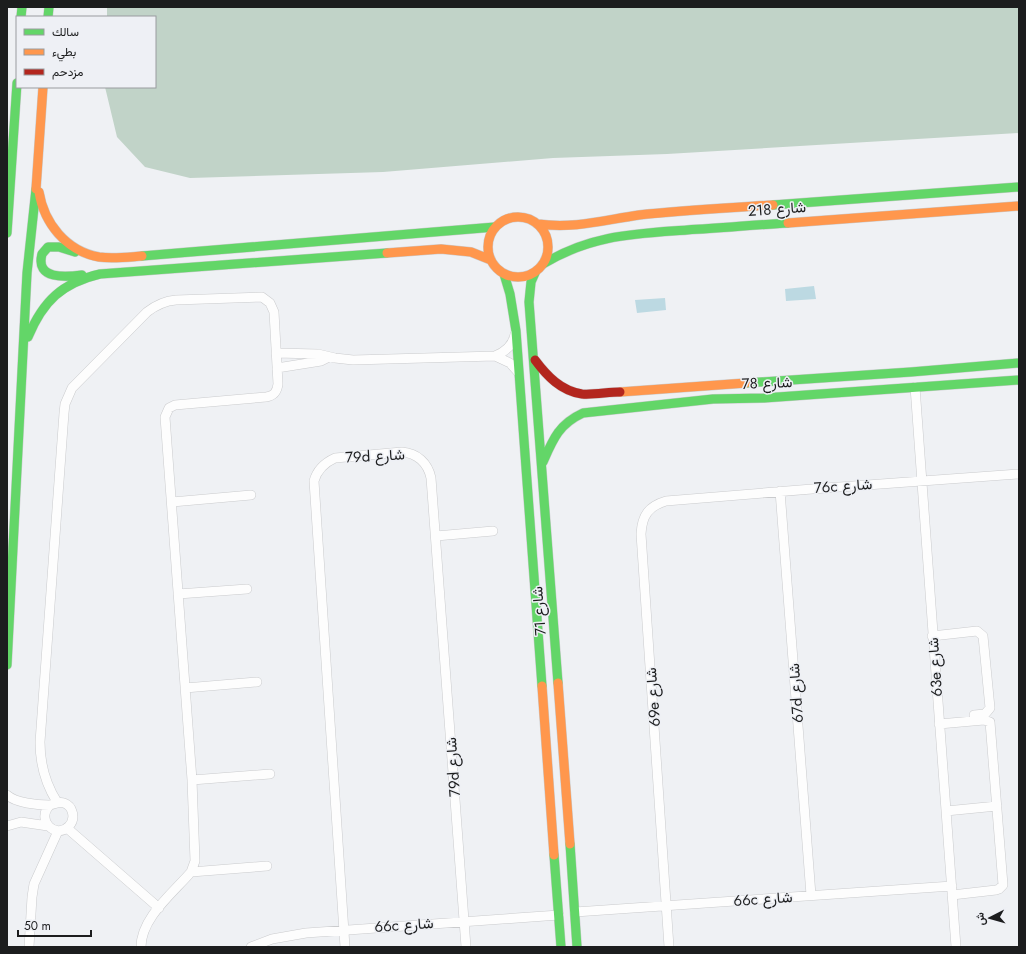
<svg xmlns="http://www.w3.org/2000/svg" width="1026" height="954" viewBox="0 0 1026 954" font-family="Jost,Vazirmatn,sans-serif">
  <style>
    .forest { fill: #c1d3c8 }
    .water { fill: #bcd9e2 }
    .lines { fill: none; stroke-linecap: round; stroke-linejoin: round }
    .street-casing { stroke: #cacbcd; stroke-width: 10 }
    .fast-casing { stroke: #cacbcd; stroke-width: 10 }
    .slow-casing { stroke: #cacbcd; stroke-width: 10 }
    .jam-casing { stroke: #cacbcd; stroke-width: 10 }
    .street { stroke: #fdfdfd; stroke-width: 9 }
    .fast { stroke: #63d668; stroke-width: 9 }
    .slow { stroke: #ff974d; stroke-width: 9 }
    .jam { stroke: #b3261e; stroke-width: 9 }
    .labels { text-anchor: middle; stroke-width: 3; stroke-linejoin: round; paint-order: stroke }
    .street-label { font-size: 15px; fill: #1c1d1e; stroke: #eef0f5 }
  </style>
  <rect width="100%" height="100%" fill="#eff1f4"/>
  <path class="forest" d="M107 7H1019V133L667 154 553 158 383 172 190 178 145 167 117 137 105 87H155V17H107Z"/>
  <path class="water" d="M814 286 816 299 786 301 785 289Z
    M665 298 666 310 637 313 635 300Z"/>
  <g class="lines">
    <defs>
      <path id="street" d="M276 353 318 354 335 358 353 360 495 356C505 352 513 346 515 334
        M495 356 510 363 518 372
        M277 368 321 361 329 357
        M915 387 956 947
        M780 491 811 895
        M172 502 251 495
        M436 536 493 531
        M178 594 247 589
        M932 636 977 631 983 636 990 708 985 714 974 715
        M185 688 257 682
        M939 724 984 720 990 722 1003 885 999 889 996 890 952 895
        M192 780 270 774
        M7 795C16 803 37 805 49 805 54 805 58 801 64 803 73 806 76 819 69 826 56 840 35 820 50 805
        M57 802C45 783 40 764 40 742L64 413 65 404 72 388 147 312C156 305 164 301 176 300L262 297 270 303 274 312 278 384C277 392 274 396 266 397L175 405 169 408 165 417 192 780 195 861 191 872C173 893 141 918 141 947
        M946 811 997 806
        M7 826 21 822 48 826
        M67 828 159 908
        M191 872 267 866
        M575 912 952 886
        M29 947 32 897 34 884 58 831
        M251 947 272 939 306 933 559 915
        M345 947 314 481C317 470 324 463 335 458L402 452C417 453 428 463 431 478L466 947
        M669 947 641 534C642 515 649 506 666 501L812 489 1019 474"/>
      <path id="fast" d="M21 17 22 7
        M48 17 49 7
        M773 205 1019 187
        M7 233 17 83
        M75 252 59 247H48L42 254C35 280 66 277 82 275
        M142 256 495 227
        M543 264C591 235 633 234 687 230 721 228 755 225 788 223
        M535 273 531 282 529 302 558 683
        M504 274 510 294 516 331 542 686
        M28 337C43 301 62 283 100 274L387 253
        M746 383 911 372 1019 363
        M543 462C553 439 559 424 583 413L713 399 764 398 1019 380
        M7 665 27 273 36 189
        M570 844 577 947
        M554 855 561 947"/>
      <path id="slow" d="M36 189 43 87
        M39 192C44 223 66 251 99 257 113 259 128 257 142 256
        M488 247a30 30 0 1 1 60 0a30 30 0 1 1-60 0Z
        M788 223 1019 206
        M538 224C574 229 604 220 639 215 683 210 729 208 773 205
        M387 253 441 249 471 252 491 260
        M620 392 746 383
        M558 683 570 844
        M542 686 554 855"/>
      <path id="jam" d="M535 360C547 376 561 391 582 394 594 395 608 392 620 392"/>
    </defs>
    <use href="#street" class="street-casing"/>
    <use href="#fast" class="fast-casing"/>
    <use href="#slow" class="slow-casing"/>
    <use href="#jam" class="jam-casing"/>
    <use href="#street" class="street"/>
    <use href="#fast" class="fast"/>
    <use href="#slow" class="slow"/>
    <use href="#jam" class="jam"/>
  </g>
  <g class="labels">
    <g class="street-label">
      <text transform="translate(777 209) rotate(-4)" y="5">شارع 218</text>
      <text transform="translate(767 383) rotate(-2)" y="5">شارع 78</text>
      <text transform="translate(375 456) rotate(-3)" y="5">79d شارع</text>
      <text transform="translate(843 486) rotate(-4)" y="5">76c شارع</text>
      <text transform="translate(539 611) rotate(-94)" y="5">شارع 71</text>
      <text transform="translate(935 667) rotate(-94)" y="5">63e شارع</text>
      <text transform="translate(796 693) rotate(-94)" y="5">67d شارع</text>
      <text transform="translate(653 697) rotate(-94)" y="5">69e شارع</text>
      <text transform="translate(453 767) rotate(-94)" y="5">79d شارع</text>
      <text transform="translate(763 899) rotate(-4)" y="5">66c شارع</text>
      <text transform="translate(404 925) rotate(-4)" y="5">66c شارع</text>
    </g>
  </g>
  <rect width="1026" height="954" fill="none" stroke="#1c1d1e" stroke-width="16"/>
  <rect x="16" y="16" width="140" height="72" fill="#eef0f5" stroke="#9a9c9f"/>
  <rect x="24" y="29" width="20" height="6" fill="#63d668" stroke="#9a9c9f"/>
  <text x="52" y="36" font-size="12" fill="#1c1d1e">سالك</text>
  <rect x="24" y="49" width="20" height="6" fill="#ff974d" stroke="#9a9c9f"/>
  <text x="52" y="56" font-size="12" fill="#1c1d1e">بطيء</text>
  <rect x="24" y="69" width="20" height="6" fill="#b3261e" stroke="#9a9c9f"/>
  <text x="52" y="76" font-size="12" fill="#1c1d1e">مزدحم</text>
  <g transform="translate(990 918) rotate(264)" stroke="#eef0f5" stroke-width="3" paint-order="stroke">
  <path d="M0-3L7 15L0 10L-7 15Z" fill="#1c1d1e"/>
  <text y="-6" font-size="11" font-weight="bold" text-anchor="middle" fill="#1c1d1e">ش</text>
  </g>
  <path d="M18 930v6h73v-6" fill="none" stroke="#1c1d1e" stroke-width="2"/>
  <text x="24" y="930" font-size="12" fill="#1c1d1e" stroke="#eef0f5" stroke-width="3" paint-order="stroke">50 m</text>
</svg>
